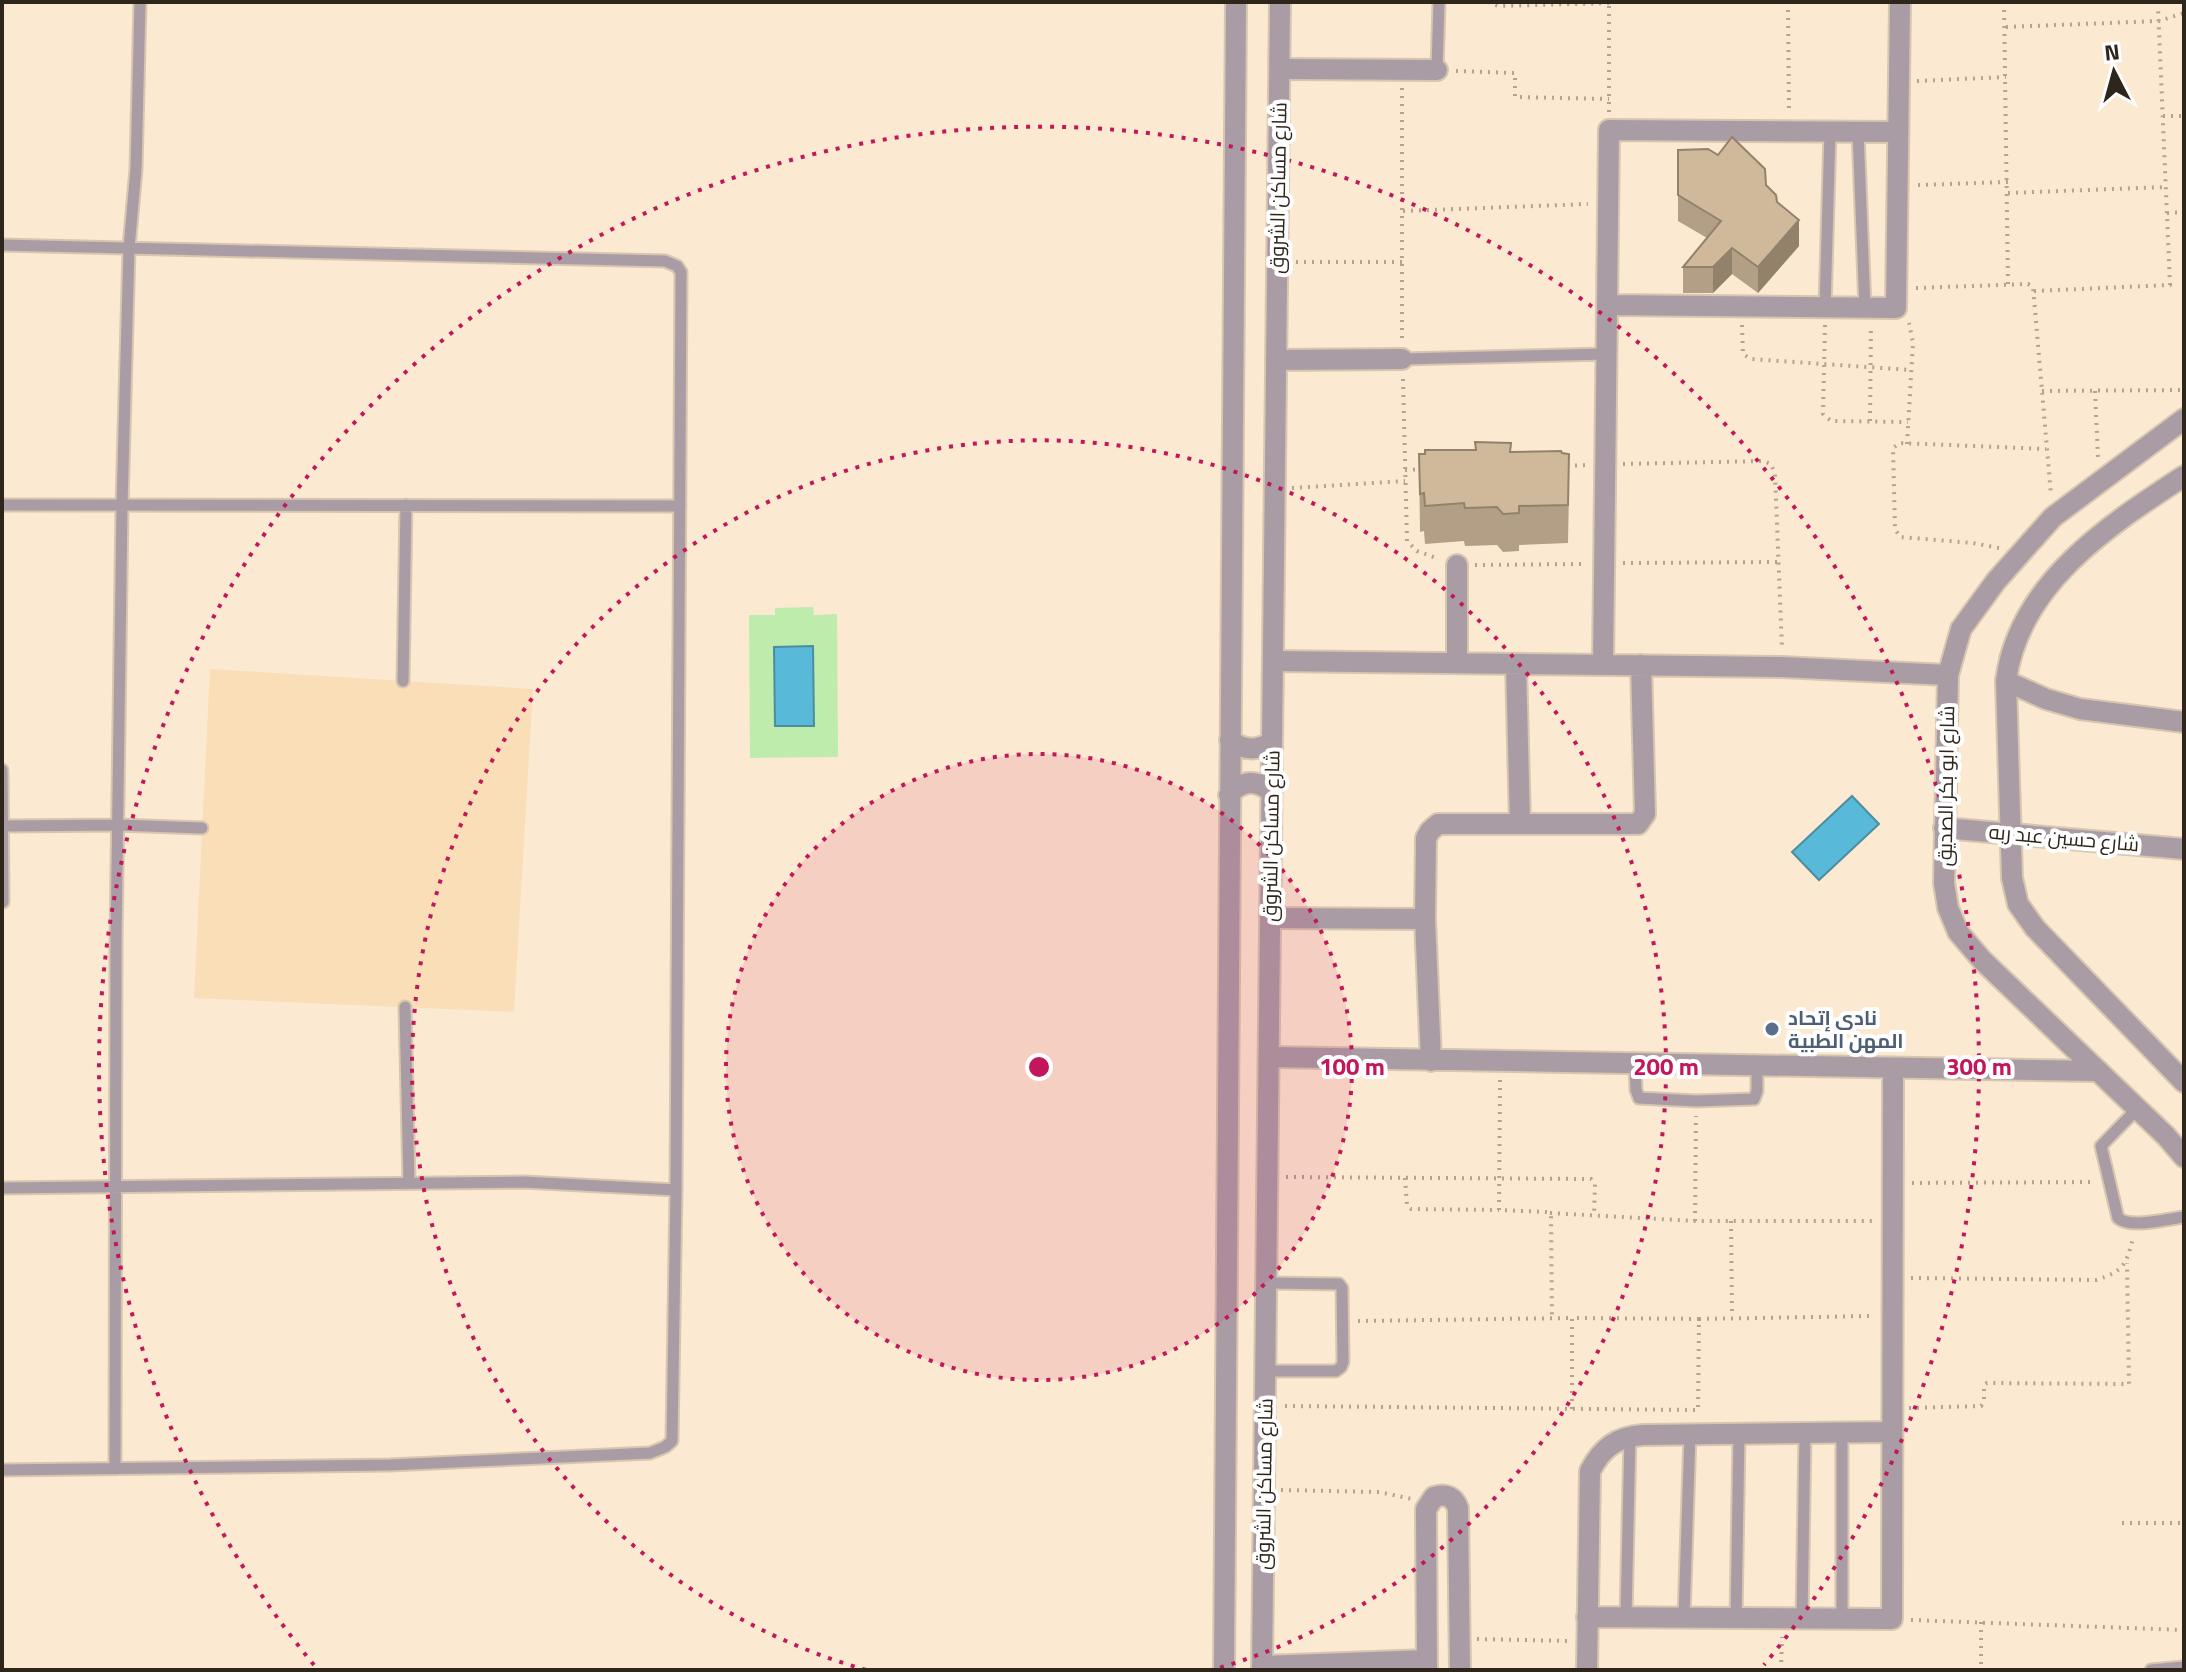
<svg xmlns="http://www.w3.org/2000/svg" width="2186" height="1672" viewBox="0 0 2186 1672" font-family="'Titillium Web',Cairo,sans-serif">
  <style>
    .built { fill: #fadeb8 }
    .green { fill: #bdecac }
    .water { fill: #58b9d8; stroke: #4c8d9f; stroke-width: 2 }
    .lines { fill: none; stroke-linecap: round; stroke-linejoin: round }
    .service-casing { stroke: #d7c6b0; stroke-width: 15 }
    .minor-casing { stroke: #d7c6b0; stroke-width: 24 }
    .tertiary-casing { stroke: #d7c6b0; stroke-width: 24 }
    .path { stroke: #b3a390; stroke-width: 4; stroke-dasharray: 2 6; stroke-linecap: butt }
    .service { stroke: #aa9ca5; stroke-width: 11 }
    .minor { stroke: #aa9ca5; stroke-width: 20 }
    .tertiary { stroke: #aa9ca5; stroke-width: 20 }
    .wall { fill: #b39f85 }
    .shaded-wall { fill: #92826c }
    .building { fill: #d0b99b; stroke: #92826c; stroke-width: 2 }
    .ring { fill: none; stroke: #c2185b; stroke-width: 4; stroke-dasharray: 4 8 }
    .service-dot { fill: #5c6f8a; stroke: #fff; stroke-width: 3 }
    .labels { text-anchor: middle; stroke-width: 8; stroke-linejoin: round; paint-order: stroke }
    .street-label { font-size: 20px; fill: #2f261b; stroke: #fff }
    .service-label { font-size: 20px; font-weight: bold; fill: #4e5e75; stroke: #fff; text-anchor: start }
    .centre { fill: #c2185b; stroke: #fff; stroke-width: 4 }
    .ring-label { font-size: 24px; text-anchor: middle; font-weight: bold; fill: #c2185b; stroke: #fff; stroke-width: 8; stroke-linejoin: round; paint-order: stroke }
  </style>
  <rect width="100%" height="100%" fill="#fce9d1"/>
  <path class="built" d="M210 669 533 689 514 1012 194 998Z"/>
  <path class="green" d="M813 607 814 615 837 614 838 757 750 758 749 615H775V608Z"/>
  <path class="water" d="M813 646 814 726H775L774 647Z
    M1852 796 1879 824 1819 880 1792 852Z"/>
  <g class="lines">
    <defs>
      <path id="service" d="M1437 70 1439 2
        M1858 132 1865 308
        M2 245 665 261 677 266 681 272 676 1190 672 1441 665 1447 650 1453 390 1465 2 1470
        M1825 307 1830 132
        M1402 359 1606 354
        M2 505 680 506
        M403 681 406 505
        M2 770 3 902
        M3 826 118 825 202 828
        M405 1007 409 1183
        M1635 1064 1636 1090 1639 1098 1696 1101 1754 1099 1757 1091V1065
        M2137 1109 2101 1146 2118 1218C2131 1229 2166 1219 2184 1217
        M2 1188 524 1182 676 1190
        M1265 1371H1336L1341 1367 1343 1362 1342 1288 1339 1284 1266 1283
        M115 1469 116 941 122 505 129 248 136 169 140 2
        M1626 1617 1630 1436
        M1684 1617 1690 1434
        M1736 1618 1739 1434
        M1802 1618 1805 1433
        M1842 1619V1432
        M2151 1670 2184 1667"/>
      <path id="minor" d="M1280 69 1437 70
        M1607 305 1896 308 1900 2
        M1276 360 1402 359
        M1457 565V663
        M1273 661 1782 667 1948 675
        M1516 664 1520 824
        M1603 665 1609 130 1898 132
        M2006 681 2046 699 2080 709 2184 722
        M1944 828 2184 849
        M1270 918 1425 919 1426 838 1430 831 1438 824H1638L1645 814 1641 665
        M1425 919 1431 1061
        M1269 1057 2098 1071
        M1587 1617 1892 1619 1893 1068
        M1262 1666 1427 1660
        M1427 1670 1426 1509 1434 1497C1446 1493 1454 1497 1458 1508L1460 1670
        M1587 1670 1590 1471C1602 1448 1616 1437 1643 1435L1892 1432"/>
      <path id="tertiary" d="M2184 419 2053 517 1996 581 1961 629 1948 675 1944 883 1948 908 1958 932 1982 960 2166 1136 2184 1157
        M2184 476C2109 525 2018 584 2006 681L2012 878 2018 904 2035 928 2184 1082
        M1230 740C1244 751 1257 751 1272 742
        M1229 795C1241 780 1257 779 1271 792
        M1224 1670 1236 2
        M1262 1670 1280 2"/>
    </defs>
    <use href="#service" class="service-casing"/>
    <use href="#minor" class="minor-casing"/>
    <use href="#tertiary" class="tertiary-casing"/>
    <path class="path" d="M1488 2 1498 6 1609 3
      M1788 2 1789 113
      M2004 2 2008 284
      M2006 27 2159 21 2184 13
      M1456 71 1515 73V97L1609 99
      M1917 81 2006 77
      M1609 112V2
      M2163 116H2184
      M1918 185 2008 182
      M2008 193 2166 187
      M1403 211 1588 204
      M2167 213 2184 212
      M1296 262H1402
      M1916 288 2028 284 2033 287 2051 495
      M2034 291 2170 285 2158 7
      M1742 325 1743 354 1751 359 1911 370
      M1825 325 1823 414 1831 421 1908 422
      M1402 338V87
      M1403 379 1407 541 1417 551 1439 559
      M2042 391 2184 390
      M2095 391 2098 458
      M1870 421 1871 326
      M1907 444 1913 343 1909 323
      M1623 464 1763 461 1771 464 1775 474 1782 649
      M1567 466 1586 465
      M1405 470 1422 469
      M1292 488 1405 481
      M1999 548 1973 543 1900 537 1895 529 1893 448 1900 443 2046 449
      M1623 563 1780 562
      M1475 565 1586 564
      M1500 1080 1499 1210 1547 1212 1551 1216 1552 1316
      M1286 1177 1591 1179 1595 1184 1594 1215
      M1405 1178 1407 1206 1411 1209 1499 1210
      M1912 1183 2095 1182
      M1550 1213 1695 1221H1875
      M1695 1221 1696 1116
      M1731 1221 1732 1317
      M1911 1278 2096 1280C2124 1271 2126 1265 2133 1238
      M1699 1319 1872 1316
      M1358 1321 1572 1318
      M1285 1406 1698 1410
      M1909 1408 1981 1406 1984 1402V1385L1987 1383 2129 1384 2127 1263
      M1572 1409V1318L1699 1319 1698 1412
      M1281 1490 1379 1492 1412 1499
      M2122 1523H2184
      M1911 1620 2184 1630
      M1981 1622V1670
      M1477 1639 1569 1641
      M1781 1670 1782 1637"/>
    <use href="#service" class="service"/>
    <use href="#minor" class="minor"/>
    <use href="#tertiary" class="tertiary"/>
  </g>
  <path class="wall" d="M1678 150 1766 185 1777 202 1799 246 1758 293 1732 274 1713 293H1683V267L1707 238 1678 221Z
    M1475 442 1511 452 1569 492 1568 543 1519 545V551L1503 552 1497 545 1465 546 1464 541 1425 544 1424 531 1420 532 1419 454 1475 450Z"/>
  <path class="shaded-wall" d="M1799 220V246L1758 293V267Z
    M1732 248V274L1713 293V267Z"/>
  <path class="building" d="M1732 137 1765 169 1766 185 1776 195 1777 202 1799 220 1758 267 1732 248 1713 267H1683L1721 221 1678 195V150L1708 149 1718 155Z
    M1475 442 1511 443 1510 452 1561 451 1562 453 1569 454 1568 505 1519 506V513L1503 514 1497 507 1465 508 1464 503 1425 506 1424 493 1420 494 1419 454H1425V450H1476Z"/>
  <circle cx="1039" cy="1067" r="313" fill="#c2185b" fill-opacity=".12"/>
  <g class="ring">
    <circle cx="1039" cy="1067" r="313"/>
    <path d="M866 1670A627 627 0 1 1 1212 1670"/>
    <path d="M314 1665A940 940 0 1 1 1764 1665"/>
  </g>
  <circle class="service-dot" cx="1772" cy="1029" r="8"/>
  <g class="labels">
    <g class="street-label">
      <text transform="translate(1278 188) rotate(-89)" y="7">شارع مساكن الشروق</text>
      <text transform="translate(1946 786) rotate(-89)" y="7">شارع ابو بكر الصديق</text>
      <text transform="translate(1271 836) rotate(-89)" y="7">شارع مساكن الشروق</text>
      <text transform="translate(2064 838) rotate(5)" y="7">شارع حسين عبد ربه</text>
      <text transform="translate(1264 1484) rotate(-89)" y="7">شارع مساكن الشروق</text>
    </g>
    <g class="service-label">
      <text x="1788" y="1025">نادى إتحاد<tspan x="1788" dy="23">المهن الطبية</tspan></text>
    </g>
  </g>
  <circle cx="1039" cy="1067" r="12" class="centre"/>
  <g class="ring-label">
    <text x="1352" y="1075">100 m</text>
    <text x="1666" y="1075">200 m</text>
    <text x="1979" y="1075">300 m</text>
  </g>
  <rect width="2186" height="1672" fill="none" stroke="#2f261b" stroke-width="8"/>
  <g transform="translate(2114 72) rotate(354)" stroke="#ffffff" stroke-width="6" paint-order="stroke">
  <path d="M0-6L14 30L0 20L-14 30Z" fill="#2f261b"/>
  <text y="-12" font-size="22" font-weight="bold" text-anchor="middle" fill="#2f261b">N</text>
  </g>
</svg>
